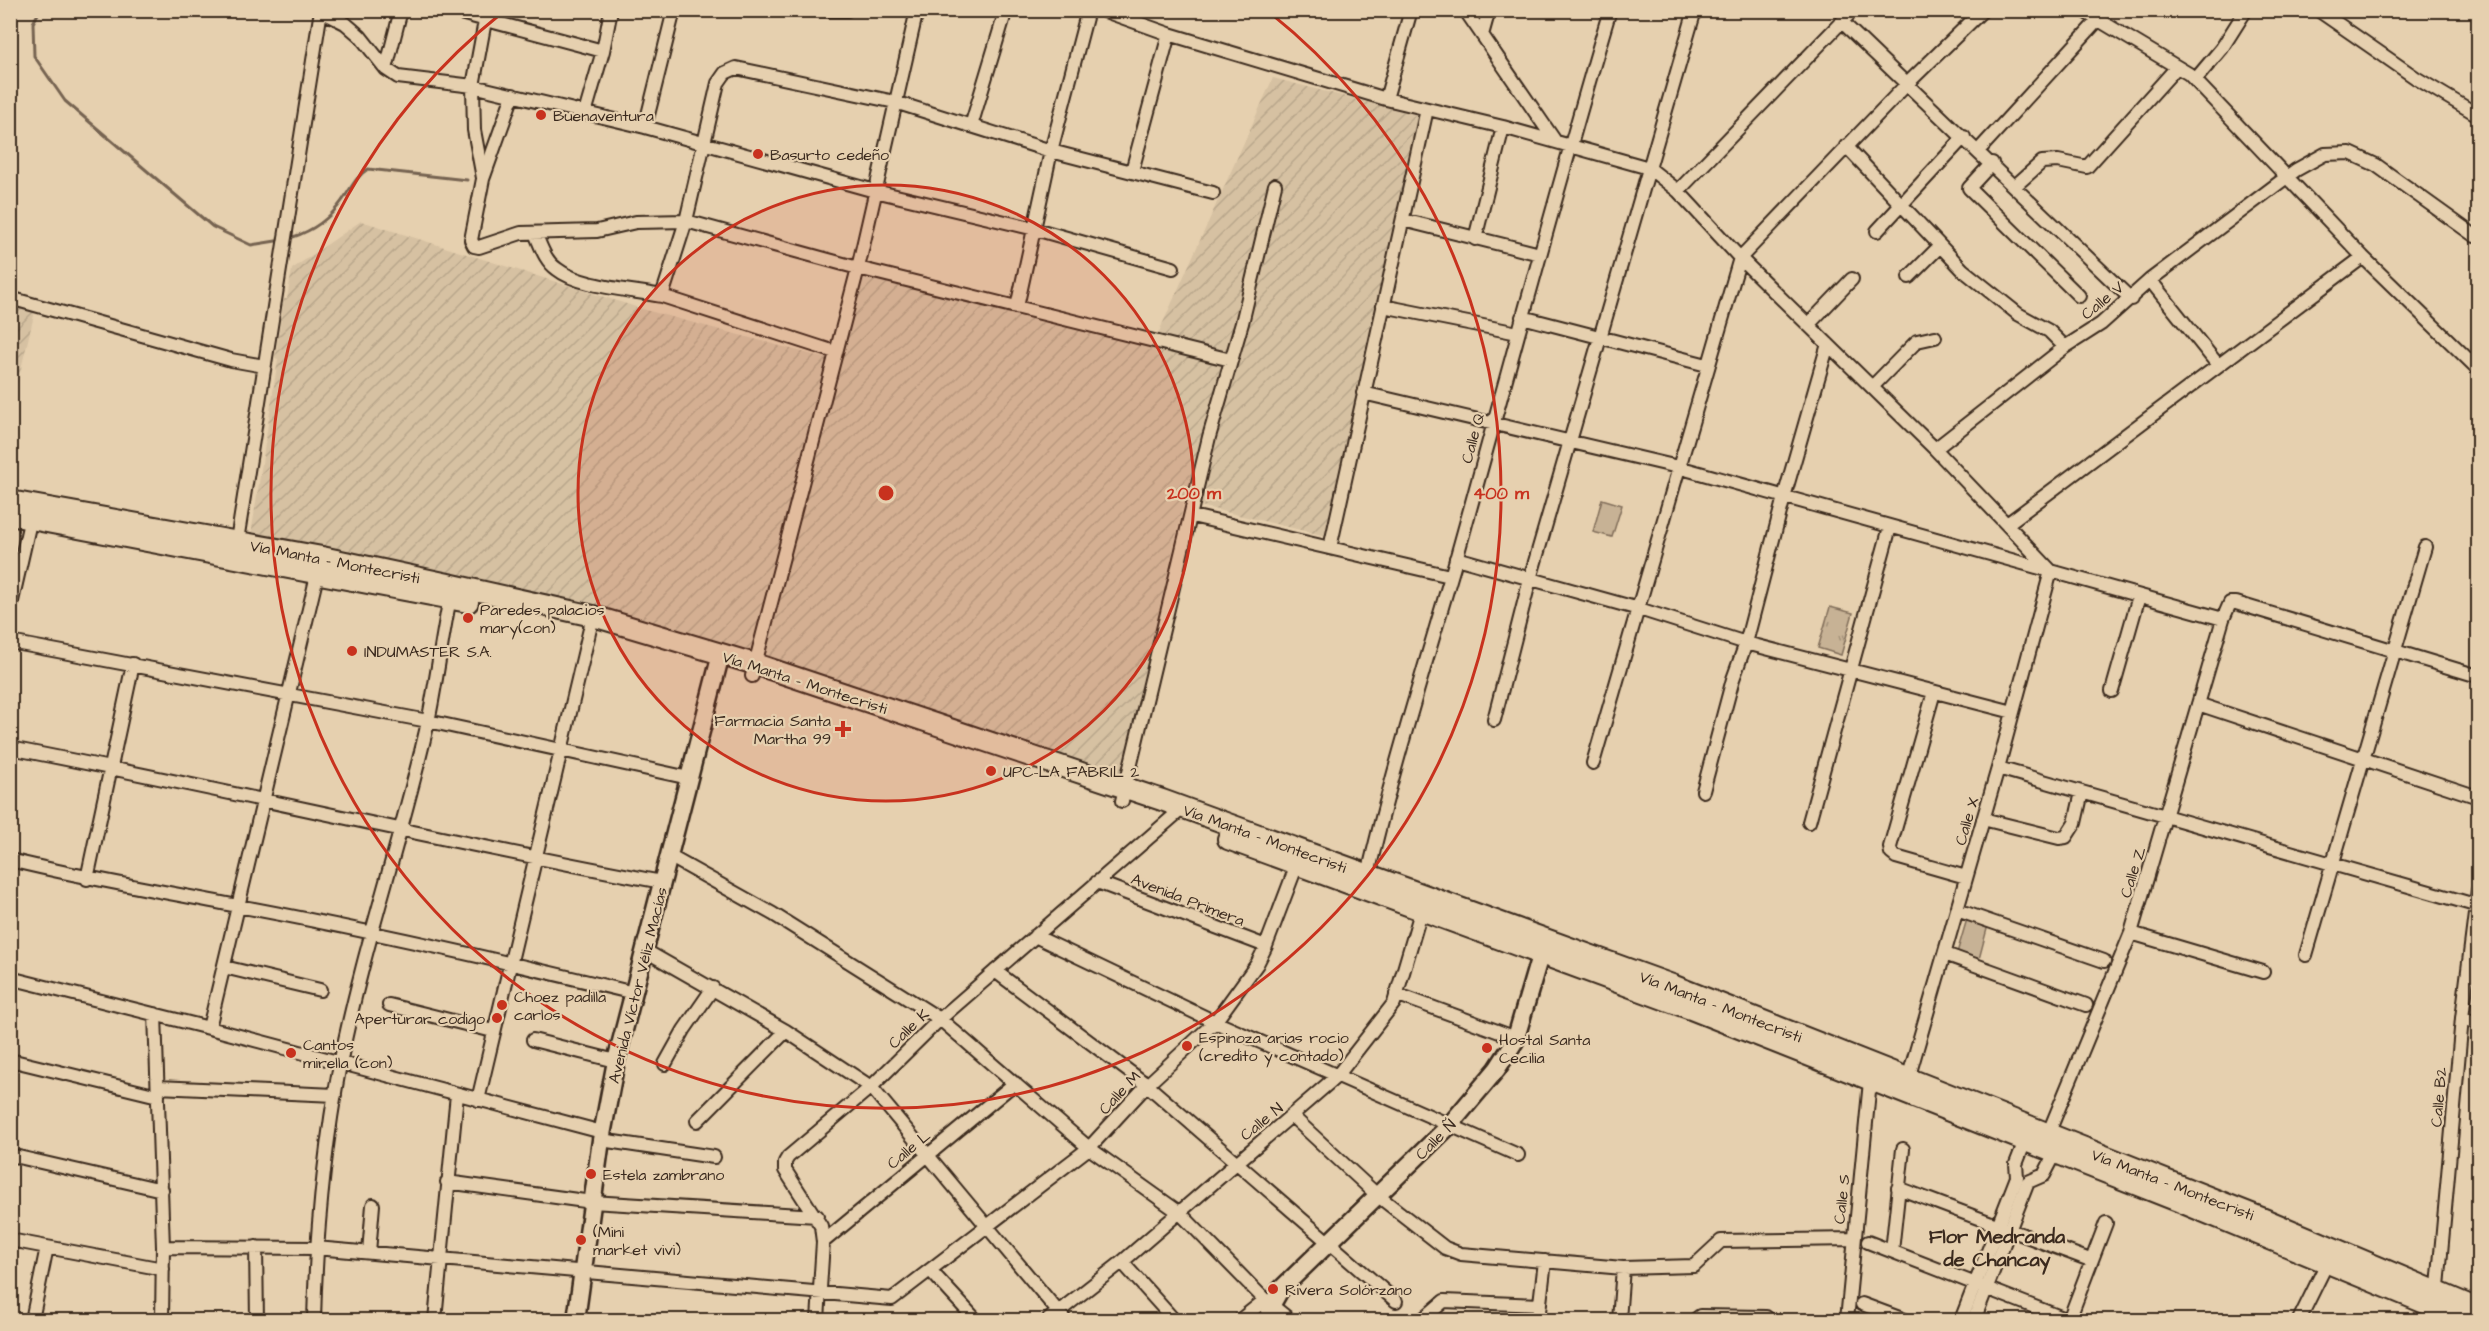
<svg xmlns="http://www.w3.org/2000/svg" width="2489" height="1331" viewBox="0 0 2489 1331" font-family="'Architects Daughter',sans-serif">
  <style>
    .industrial { fill: url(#industrial-furrows) }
    .park { fill: url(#park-tufts); stroke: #816e5a; stroke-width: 1.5 }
    .pitch { fill: #c7b295; stroke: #816e5a; stroke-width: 1.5 }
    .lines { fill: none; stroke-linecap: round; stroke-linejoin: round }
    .stream { stroke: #766451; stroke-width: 3 }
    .street-casing { stroke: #3b2a1e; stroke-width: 16 }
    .secondary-casing { stroke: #3b2a1e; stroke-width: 21 }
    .primary-casing { stroke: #3b2a1e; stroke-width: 24 }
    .street { stroke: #e6d0af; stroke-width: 12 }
    .secondary { stroke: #e6d0af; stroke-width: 16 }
    .primary { stroke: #e6d0af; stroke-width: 20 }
    .ring { fill: none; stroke: #c8321e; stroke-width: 3 }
    .poi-dot { fill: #c8321e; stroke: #e6d0af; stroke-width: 2 }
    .labels { text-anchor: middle; stroke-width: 4.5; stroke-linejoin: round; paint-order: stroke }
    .poi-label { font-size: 16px; fill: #3b2a1e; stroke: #e6d0af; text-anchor: start }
    .street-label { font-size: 16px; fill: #3b2a1e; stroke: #e6d0af }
    .quarter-label { font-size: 20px; font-weight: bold; fill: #3b2a1e; stroke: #e6d0af }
    .centre { fill: #c8321e; stroke: #e6d0af; stroke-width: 3 }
    .ring-label { font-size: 18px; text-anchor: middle; font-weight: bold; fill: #c8321e; stroke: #e6d0af; stroke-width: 4.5; stroke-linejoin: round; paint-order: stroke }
  </style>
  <defs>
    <pattern id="industrial-furrows" width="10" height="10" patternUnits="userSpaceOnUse" patternTransform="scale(1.5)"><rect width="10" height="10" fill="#d6c1a2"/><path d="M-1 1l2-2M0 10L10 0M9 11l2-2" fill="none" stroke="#b9a68b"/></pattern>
    <pattern id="park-tufts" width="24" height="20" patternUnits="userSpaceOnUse" patternTransform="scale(1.5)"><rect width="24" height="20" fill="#c7b295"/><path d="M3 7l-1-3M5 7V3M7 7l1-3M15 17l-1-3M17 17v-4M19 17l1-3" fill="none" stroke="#a39179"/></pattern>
  </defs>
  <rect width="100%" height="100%" fill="#e6d0af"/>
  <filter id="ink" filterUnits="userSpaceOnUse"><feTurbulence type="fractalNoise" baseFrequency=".0167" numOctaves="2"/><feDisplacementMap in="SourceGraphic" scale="12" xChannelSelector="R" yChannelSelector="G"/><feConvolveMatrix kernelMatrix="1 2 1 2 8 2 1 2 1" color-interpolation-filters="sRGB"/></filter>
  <g filter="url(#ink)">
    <path class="industrial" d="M1273 78 1420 116 1326 536 1184 502 1121 774 746 658 251 535 278 359 275 358 284 299H287L292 269 361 221 649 311 836 361 859 275 1153 345Z
      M11 300 36 307 11 410Z"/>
    <path class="park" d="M1830 607 1853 613 1841 655 1818 648Z"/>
    <path class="pitch" d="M1602 499 1622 505 1612 537 1593 532Z
      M1967 919 1988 925 1979 959 1957 953Z"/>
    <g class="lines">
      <path class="stream" d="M40 10 33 23 34 56 65 101 213 227 251 245 276 241
        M293 237C312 231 330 218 342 201 350 190 356 176 368 169L467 180"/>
      <defs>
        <path id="street" d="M449 10 603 51
          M821 10H847
          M1102 10 1169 34 1386 99 1503 127 1649 168 1678 191 1740 258 1935 449 2051 571 1998 768 1908 1079
          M1465 10 1555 141
          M2082 10 2189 74 2363 257 2478 369
          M2318 10 2416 78 2478 115
          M321 11 345 23 360 36 386 69 398 77 473 86 645 127 875 191 1035 229 1173 268
          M1842 22 2131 299
          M1482 35 1489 10
          M386 69 401 10
          M2195 80 2222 48 2246 10
          M513 95 483 179 471 240 474 246 479 247 521 233 597 231 636 222 686 221 858 268 1231 360
          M1386 99 1411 10
          M585 113 603 51 611 10
          M971 126 1006 10
          M645 127 674 10
          M1846 146 1963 270 2018 314 2049 331 2065 347
          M1979 150 2098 20
          M1992 163 1969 188 2079 296
          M1132 171 1169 34
          M483 178 474 130 473 86 487 10
          M2015 186 2042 162 2058 161 2087 167 2177 67
          M1678 191 1853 10
          M1403 220 1540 254
          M1877 231 1964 137
          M535 233C541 246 545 261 557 269 579 287 633 290 662 296L686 221 718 83 725 73 736 68 895 102 1051 151 1213 193
          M1475 239 1503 127
          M1909 277 1939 247
          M2150 280 2218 365
          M662 296 835 352
          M10 298 231 360 264 366
          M1383 306 1518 333
          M1017 307 1051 151 1088 10
          M1522 317 1707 365
          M1808 325 1852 279
          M1872 387 1917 341 1935 337
          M1363 393 1678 467 2223 619
          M1935 449 2065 347 2101 324 2150 280 2296 170 2325 154 2350 153 2376 165 2475 236
          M1192 516 1450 576
          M2007 524 2363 257
          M236 547 321 10
          M1330 548 1427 109
          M1456 558 1639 609 1746 643 2013 712
          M10 610 32 513
          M10 642 428 721 689 778
          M752 676 858 268 917 10
          M2112 691 2139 596
          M1934 692 1890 847 1891 853 1896 857 1966 877
          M2198 704 2478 797
          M1494 720 1530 579 1695 10
          M10 748C228 790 444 842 662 882
          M1593 763 1740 258 1908 83 1983 10
          M1998 768 2475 905
          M1703 791 1733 679 1746 643 1784 497 1828 344
          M1122 801 1209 437 1242 323 1275 185
          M1983 819 2059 838 2066 837 2075 823 2082 792
          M1809 822 1890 527
          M669 856 773 914 940 1019 1089 1148 1180 1213 1265 1300 1290 1320
          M10 860C86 879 162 891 238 906 371 931 503 961 634 993
          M87 879 133 664
          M1367 879C1392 770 1426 663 1457 556 1508 374 1556 191 1610 10
          M1097 882 1266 946
          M1957 910 2104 961
          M2131 933 2263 972
          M1035 936 1215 1022 1518 1155
          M644 950 786 1031 871 1087 1065 1320
          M1945 954 2086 1005
          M2306 955 2425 547
          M224 967 320 990
          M995 971 1147 1085 1396 1301
          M10 978 209 1028 602 1132
          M1396 994 1516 1038
          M389 1005 493 1031
          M155 1014 163 1247 162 1320
          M2462 1018 2478 1023
          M209 1028 319 567
          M533 1040 616 1061
          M10 1060 158 1096
          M665 1064 684 1030 713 988
          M158 1087 335 1095
          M478 1100 593 616
          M1293 1117 1377 1195 1445 1248 1461 1254 1623 1268 1694 1266 1721 1241 1854 1239
          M697 1121 786 1031
          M2046 1139 2131 933 2223 619 2230 603H2236L2478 676
          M601 1140 714 1157
          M10 1155 162 1190
          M447 1182 592 1202 817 1216
          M1898 1188 2090 1260
          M10 1240 163 1269
          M823 1242 1015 1083
          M1868 1242 2068 1320
          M163 1247 316 1248 892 1299 1089 1148 1147 1085 1215 1022 1257 964 1266 946 1299 859
          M256 1247 257 1320
          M1892 1251 1903 1149
          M369 1252 373 1205
          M1122 1262 1174 1320
          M930 1270 976 1320
          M2437 1298 2462 1018 2478 890
          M1862 1304 1905 1320
          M32 1320 47 1247
          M314 1320C316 1234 324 1150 340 1064 363 948 402 837 428 722 437 679 442 635 451 593
          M435 1320 457 1094
          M818 1320 823 1242 821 1226 785 1170V1162L788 1157 871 1087 940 1019 1183 808
          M1048 1320 1122 1262 1337 1076 1394 1003 1423 905
          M1240 1320 1265 1300
          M1422 1320 1444 1301 1540 1305
          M1538 1320 1545 1261
          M1619 1320 1623 1268
          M1695 1320 1700 1316 1766 1317 1769 1320
          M1847 1320 1870 1081
          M1961 1320 2017 1177 2016 1164 2027 1136
          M1974 1320 2028 1182 2044 1175 2058 1148
          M2069 1320 2106 1223
          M2299 1320 2330 1257"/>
        <path id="secondary" d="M576 1320 601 1140 616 1061 721 654
          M1268 1320 1271 1306 1280 1290 1449 1126 1497 1069 1515 1041 1544 942"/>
        <path id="primary" d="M10 501 322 557 453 585 593 616 755 664 1162 800 1672 985 2264 1219 2478 1309
          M10 515 468 602
          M1228 839 1691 1009 2178 1201 2466 1320"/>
      </defs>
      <use href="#street" class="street-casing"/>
      <use href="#secondary" class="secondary-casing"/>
      <use href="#primary" class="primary-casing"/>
      <use href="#street" class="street"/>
      <use href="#secondary" class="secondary"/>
      <use href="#primary" class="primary"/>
    </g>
  </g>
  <circle cx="886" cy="493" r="308" fill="#c8321e" fill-opacity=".12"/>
  <g class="ring">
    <circle cx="886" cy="493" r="308"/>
    <path d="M1269 12A615 615 0 1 1 503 12"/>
  </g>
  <g class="poi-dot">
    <circle cx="541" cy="115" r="6"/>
    <circle cx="758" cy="154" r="6"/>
    <circle cx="468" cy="618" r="6"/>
    <circle cx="352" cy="651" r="6"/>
    <path d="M840 720h6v6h6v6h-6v6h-6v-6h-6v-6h6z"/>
    <circle cx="991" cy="771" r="6"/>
    <circle cx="502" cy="1005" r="6"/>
    <circle cx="497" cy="1018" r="6"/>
    <circle cx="1187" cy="1046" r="6"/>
    <circle cx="1487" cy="1048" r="6"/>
    <circle cx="291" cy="1053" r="6"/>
    <circle cx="591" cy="1174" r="6"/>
    <circle cx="581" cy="1240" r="6"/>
    <circle cx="1273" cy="1289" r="6"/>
  </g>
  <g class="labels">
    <g class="poi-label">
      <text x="553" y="121">Buenaventura</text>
      <text x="770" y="160">Basurto cedeño</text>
      <text x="480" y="615">Paredes palacios<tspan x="480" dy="18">mary(con)</tspan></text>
      <text x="364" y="657">INDUMASTER S.A.</text>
      <text x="831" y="726" text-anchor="end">Farmacia Santa<tspan x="831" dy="18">Martha 99</tspan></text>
      <text x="1003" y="777">UPC-LA FABRIL 2</text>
      <text x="514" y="1002">Choez padilla<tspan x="514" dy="18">carlos</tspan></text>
      <text x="485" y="1024" text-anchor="end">Aperturar codigo</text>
      <text x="1199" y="1043">Espinoza arias rocio<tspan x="1199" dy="18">(credito y contado)</tspan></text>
      <text x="1499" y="1045">Hostal Santa<tspan x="1499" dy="18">Cecilia</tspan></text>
      <text x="303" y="1050">Cantos<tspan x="303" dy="18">mirella (con)</tspan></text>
      <text x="603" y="1180">Estela zambrano</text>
      <text x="593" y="1237">(Mini<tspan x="593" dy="18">market vivi)</tspan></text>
      <text x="1285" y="1295">Rivera Solórzano</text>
    </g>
    <g class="street-label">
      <text transform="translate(2102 300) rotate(-39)" y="6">Calle V</text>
      <text transform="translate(1472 438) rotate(-75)" y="6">Calle Q</text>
      <text transform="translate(335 561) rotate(11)" y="6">Vía Manta - Montecristi</text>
      <text transform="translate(805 682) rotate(18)" y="6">Vía Manta - Montecristi</text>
      <text transform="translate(1966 821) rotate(-74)" y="6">Calle X</text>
      <text transform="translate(1265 838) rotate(20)" y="6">Vía Manta - Montecristi</text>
      <text transform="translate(2132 872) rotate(-73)" y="6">Calle Z</text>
      <text transform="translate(1188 899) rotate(21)" y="6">Avenida Primera</text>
      <text transform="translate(637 985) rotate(-76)" y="6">Avenida Víctor Véliz Macías</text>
      <text transform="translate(1721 1006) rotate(21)" y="6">Vía Manta - Montecristi</text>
      <text transform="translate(908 1028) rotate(-44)" y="6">Calle K</text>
      <text transform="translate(1119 1092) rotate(-47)" y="6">Calle M</text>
      <text transform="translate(2438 1097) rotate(-85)" y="6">Calle B2</text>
      <text transform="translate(1261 1121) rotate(-39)" y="6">Calle N</text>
      <text transform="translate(1435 1139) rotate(-45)" y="6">Calle Ñ</text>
      <text transform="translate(908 1149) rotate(-40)" y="6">Calle L</text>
      <text transform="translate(2173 1184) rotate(21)" y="6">Vía Manta - Montecristi</text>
      <text transform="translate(1841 1199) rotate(-84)" y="6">Calle S</text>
    </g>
    <g class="quarter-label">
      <text x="1997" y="1243">Flor Medranda<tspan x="1997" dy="23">de Chancay</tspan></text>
    </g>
  </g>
  <circle cx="886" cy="493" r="9" class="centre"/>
  <g class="ring-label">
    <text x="1194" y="499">200 m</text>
    <text x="1501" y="499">400 m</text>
  </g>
  <rect width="2489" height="1331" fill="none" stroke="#e6d0af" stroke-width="36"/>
  <rect x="18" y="18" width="2453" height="1295" fill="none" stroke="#3b2a1e" stroke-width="2" filter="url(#ink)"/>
</svg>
